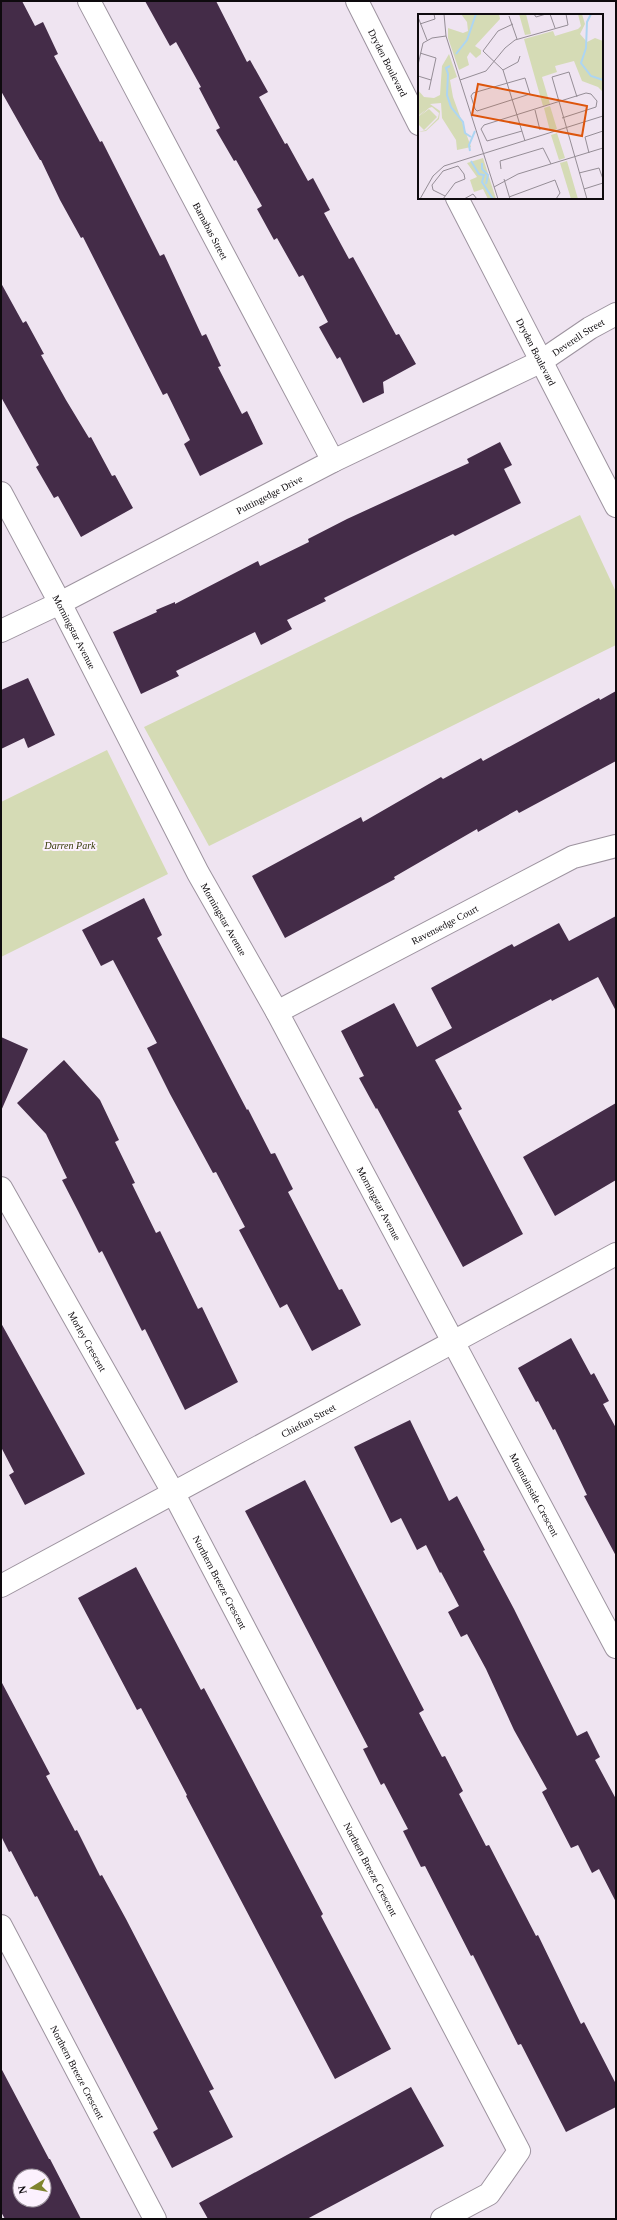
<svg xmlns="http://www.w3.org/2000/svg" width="617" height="2220" viewBox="0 0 617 2220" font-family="Georgia,serif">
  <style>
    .green { fill: #d5dbb5 }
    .building { fill: #442c48; fill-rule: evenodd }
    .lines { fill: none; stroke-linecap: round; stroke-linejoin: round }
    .minor-casing { stroke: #9d939f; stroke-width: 24 }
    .minor { stroke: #fff; stroke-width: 22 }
    .labels { text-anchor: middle; stroke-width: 4; stroke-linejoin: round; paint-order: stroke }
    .street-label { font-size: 10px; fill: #0e0a0e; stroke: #fcf1fe }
    .park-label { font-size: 10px; font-style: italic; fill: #333804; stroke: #fcf1fe }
    .inset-river { fill: none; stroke: #add5f2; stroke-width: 2 }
    .inset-road { fill: none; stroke: #958d96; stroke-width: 1 }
    .view { fill: #dd550c; fill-opacity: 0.15; stroke: #dd550c; stroke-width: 2 }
    .inset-edge { fill: none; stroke: #0e0a0e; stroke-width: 2 }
  </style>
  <rect width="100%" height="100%" fill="#efe4f1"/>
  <path class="green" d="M580 515 616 592V645L209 846 144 727Z
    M107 750 168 874 1 957V802Z"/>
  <path class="building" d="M1 1H22L35 26 43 22 58 54 54 56 100 142 102 141 160 256 164 254 202 336 206 334 221 366 218 367 242 414 247 411 263 444 200 476 184 444 190 440 167 393 163 395 83 237 81 238 60 200 41 160H40L1 91Z
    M145 1H216L247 62 250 60 268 92 259 97 285 144 287 143 308 181 313 178 330 210 324 213 349 259 353 257 396 335 399 334 416 364 383 382 384 393 363 403 340 357 337 359 319 327 328 322 303 275 299 277 277 238 274 240 257 209 262 206 236 160 234 161 216 130 220 128 199 88 201 87 176 42 170 46Z
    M1 283 23 323 26 321 44 354 41 355 66 400 89 438 91 437 112 476 115 475 133 508 81 537 58 496 54 498 36 467 39 465 1 397Z
    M500 442 512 465 504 469 521 503 455 536 453 534 414 553 324 598 326 601 287 620 292 629 261 645 255 632 176 671 179 676 141 694 113 632 157 612 156 610 175 602V604L258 561 260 566 309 542 308 539 347 519 469 463 467 459Z
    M28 678 55 735 28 748 24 738 1 749V690Z
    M616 691V761L519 813 517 810 478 832 477 829 394 877 395 879 285 938 252 876 361 817 363 822 441 777 443 779 481 758 483 761 599 698 600 700Z
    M144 898 162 935 157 938 247 1110 248 1109 271 1154 275 1153 293 1189 288 1192 339 1290 342 1289 361 1325 312 1351 287 1304 280 1308 239 1230 245 1227 216 1172 213 1173 170 1094 147 1048 157 1043 113 960 101 966 82 930Z
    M616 916V1011L598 977 552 1001 551 999 435 1060 462 1109 458 1111 523 1234 463 1267 377 1108 376 1109 359 1078 364 1076 341 1031 394 1003 417 1047 452 1028 431 988 512 944 514 947 559 923 569 941Z
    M1 1037 28 1049 1 1111Z
    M64 1060 100 1100 119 1140 115 1142 135 1183 132 1184 156 1233 160 1231 198 1309 202 1307 238 1382 185 1410 145 1329 142 1331 102 1251 99 1253 78 1211 62 1180 67 1178 46 1134 17 1103Z
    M616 1103V1180L555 1216 523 1157Z
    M1 1323 85 1474 25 1505 9 1475 14 1472 1 1447Z
    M571 1338 591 1375 594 1373 609 1401 603 1404 616 1428V1556L584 1496 587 1495 555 1429 553 1430 538 1401 536 1402 518 1368Z
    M410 1420 449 1501 457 1496 485 1550 483 1551 514 1609 577 1736 587 1731 600 1757 595 1760 616 1799V1902L599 1869 592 1873 578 1845 571 1848 542 1792 547 1789 514 1730 486 1669 467 1634 461 1637 448 1612 459 1606 441 1572 440 1573 426 1545 417 1550 401 1518 391 1523 354 1447Z
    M305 1480 424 1710 419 1713 442 1757 445 1756 463 1791 459 1794 486 1846 489 1845 536 1936 538 1935 581 2024 584 2022 616 2084V2107L566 2132 521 2044 518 2045 473 1955 471 1956 425 1866 421 1867 403 1831 408 1829 384 1783 381 1785 363 1749 368 1747 245 1511Z
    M136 1567 201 1690 204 1688 240 1756 323 1914 321 1916 391 2049 335 2079 186 1796 187 1795 141 1708 137 1710 78 1598Z
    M1 1681 50 1774 46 1776 75 1831 77 1830 100 1876 102 1875 126 1919 214 2089 209 2091 233 2137 172 2168 153 2132 158 2129 37 1896 35 1897 11 1851 9 1852 1 1836Z
    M1 2068 49 2159H50L81 2219H5L1 2212ZM20 2176H44V2200H20Z
    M411 2087 444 2146 307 2219H208L199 2203Z"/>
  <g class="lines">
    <defs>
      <g id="minor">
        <path id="s1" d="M89 1 333 461"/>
        <path id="s2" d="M357 1 419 124"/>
        <path id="s3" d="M457 198 616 506"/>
        <path id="s4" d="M1 493 60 603 198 873 277 1012 616 1647"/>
        <path id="s5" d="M1 631 60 603 333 461 540 362 590 328 616 314"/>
        <path id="s6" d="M277 1012 573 857 616 846"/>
        <path id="s7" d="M1 1188 174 1494 519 2151 489 2194 442 2219"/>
        <path id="s8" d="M1 1586 616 1254"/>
        <path id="s9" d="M1 1926 155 2219"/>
      </g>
    </defs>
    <use href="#minor" class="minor-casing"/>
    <use href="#minor" class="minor"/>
  </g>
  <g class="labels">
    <g class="street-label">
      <text dy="4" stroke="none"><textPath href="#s2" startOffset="69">Dryden Boulevard</textPath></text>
      <text dy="4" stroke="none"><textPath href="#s1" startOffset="260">Barnabas Street</textPath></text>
      <text dy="4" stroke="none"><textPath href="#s5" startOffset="648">Deverell Street</textPath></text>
      <text dy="4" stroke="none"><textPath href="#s3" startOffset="173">Dryden Boulevard</textPath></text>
      <text dy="4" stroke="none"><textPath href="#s5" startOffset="301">Puttingedge Drive</textPath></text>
      <text dy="4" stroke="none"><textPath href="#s4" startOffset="157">Morningstar Avenue</textPath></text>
      <text dy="4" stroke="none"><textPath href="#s4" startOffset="481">Morningstar Avenue</textPath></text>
      <text dy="4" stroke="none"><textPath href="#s6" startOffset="189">Ravensedge Court</textPath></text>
      <text dy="4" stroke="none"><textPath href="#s4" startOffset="805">Morningstar Avenue</textPath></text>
      <text dy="4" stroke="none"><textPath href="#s7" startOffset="176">Morley Crescent</textPath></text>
      <text dy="4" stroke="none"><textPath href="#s8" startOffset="349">Chieftan Street</textPath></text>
      <text dy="4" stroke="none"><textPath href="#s4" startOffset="1135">Mountainside Crescent</textPath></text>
      <text dy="4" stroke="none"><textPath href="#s7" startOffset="451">Northern Breeze Crescent</textPath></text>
      <text dy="4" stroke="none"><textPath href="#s7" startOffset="775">Northern Breeze Crescent</textPath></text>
      <text dy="4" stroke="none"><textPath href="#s9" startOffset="165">Northern Breeze Crescent</textPath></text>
    </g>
    <g class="park-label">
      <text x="70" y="849">Darren Park</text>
    </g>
  </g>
  <g transform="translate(418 14)">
    <rect width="185" height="185" fill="#efe4f1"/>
    <path d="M43 0H81L82 5 57 32 63 36V40L58 44 52 38 49 43 51 51 41 56 30 24V14L45 19 50 17 49 8ZM101 0H108L113 20 107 21ZM160 0H164L167 10 162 20 169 28 177 24 185 27V78L180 73 164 67 156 47 137 52 139 58 124 63 132 90 125 92 106 25 135 17 137 22 160 15 163 12ZM31 40 39 63 32 66 35 83 53 133 39 136 38 126 24 104 23 89 12 90 22 97 21 105 8 117 0 118 8 116 20 104 21 99 14 93 11 94 2 102 11 95 19 103 6 116 0 110V103L7 96 0 102V76L6 83 16 84 22 81 24 52ZM132 92 139 115 132 117 126 94ZM139 119 147 144 141 146 133 121ZM65 144 78 185H70L65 175 56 178 52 166 59 163 49 149ZM149 147 160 185H153L142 149Z" fill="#d5dbb5"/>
    <path class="inset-river" d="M173 0 169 8 168 34 163 49 173 62 185 66M38 40 49 26 58 0M32 52 28 54 30 60 29 81 33 93 45 108 47 119 53 123M52 137 51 131 57 117M53 147 61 160 66 161 64 168 75 185M64 149V155L70 161 68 170"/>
    <path class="inset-road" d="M26 0 28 22 80 185M116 0 118 3 128 0M132 0 137 14M91 2 99 25M0 3 9 26M2 10 17 5 16 0M95 10 80 17 65 37 85 56 107 127M2 39 18 44 11 76M0 51 5 29 14 24 28 22M85 56 100 48 102 42M0 62 13 66M107 64 112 80 59 97 57 95 53 82 55 79ZM42 66 68 57 87 34 97 26 150 11 148 0M159 83 151 58 134 63 169 185M117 96 122 116M104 117 69 127 63 115 66 111 168 79 173 80 179 87 178 93 144 104M171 139 167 123 185 117M83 155 82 147 125 134 133 150M161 159 181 154 185 165M86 165 92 185M76 173 100 160 185 134M166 175 185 169M91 183 137 166 142 179 138 185M2 185 15 162 26 152 185 102M25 185 37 169 47 165 46 160 40 152 25 157 14 171 15 176 27 182M46 185 55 180 59 185"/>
    <path class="view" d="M60 70 169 92 164 122 54 101Z"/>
    <rect width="185" height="185" class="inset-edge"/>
  </g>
  <rect width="617" height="2220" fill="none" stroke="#0e0a0e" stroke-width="4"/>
  <g transform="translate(32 2188) rotate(259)"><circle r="19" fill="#fcf1fe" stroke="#9d959e"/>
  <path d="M0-3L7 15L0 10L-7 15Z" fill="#7f842f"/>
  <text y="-6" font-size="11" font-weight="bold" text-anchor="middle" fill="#0e0a0e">N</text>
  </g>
</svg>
